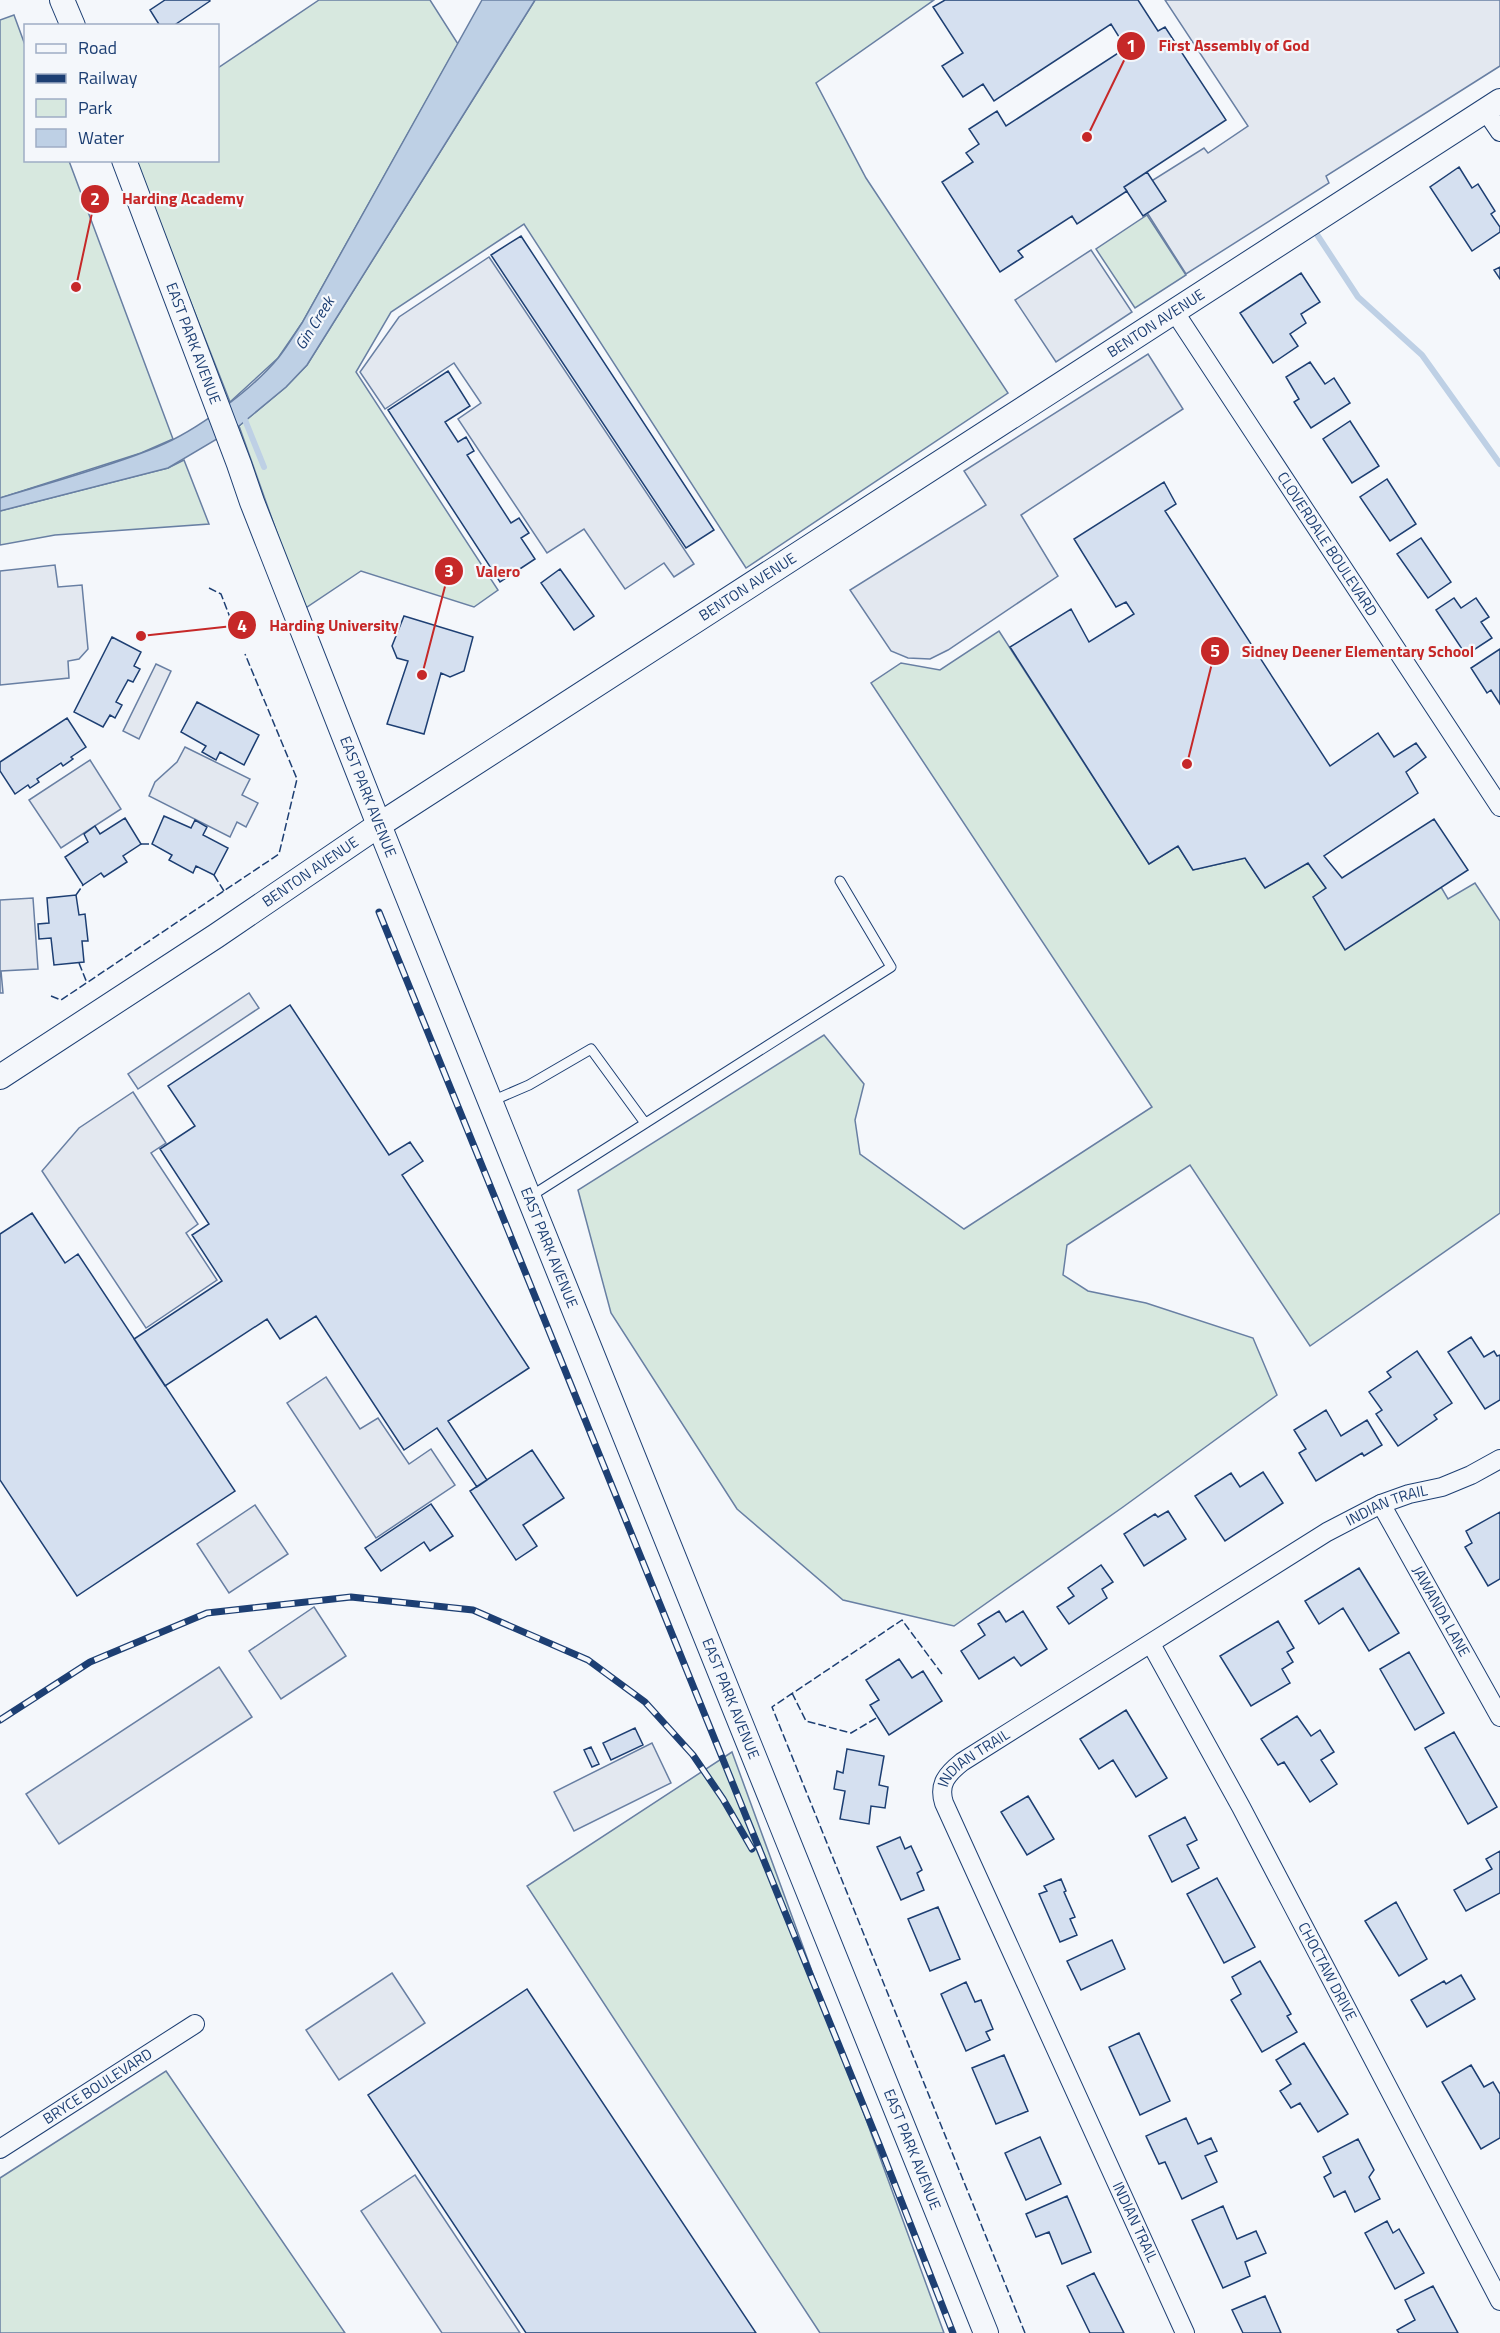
<svg xmlns="http://www.w3.org/2000/svg" width="1500" height="2333" viewBox="0 0 1500 2333" font-family="'Titillium Web',sans-serif">
  <style>
    .green { fill: #d7e8df; stroke: #687fa3; stroke-width: 1.5 }
    .parking { fill: #e3e8f0; stroke: #687fa3; stroke-width: 1.5 }
    .water { fill: #bed0e5; stroke: #687fa3; stroke-width: 1.5 }
    .lines { fill: none; stroke-linecap: round; stroke-linejoin: round }
    .stream { stroke: #bed0e5; stroke-width: 6 }
    .building { fill: #d5e0f0; stroke: #1d3f73; stroke-width: 1.5 }
    .service-casing { stroke: #1d3f73; stroke-width: 11 }
    .minor-casing { stroke: #1d3f73; stroke-width: 20 }
    .tertiary-casing { stroke: #1d3f73; stroke-width: 26 }
    .service { stroke: #f4f7fb; stroke-width: 9 }
    .minor { stroke: #f4f7fb; stroke-width: 18 }
    .tertiary { stroke: #f4f7fb; stroke-width: 24 }
    .rail-casing { stroke: #1d3f73; stroke-width: 7 }
    .rail { stroke: #f4f7fb; stroke-width: 4.5; stroke-dasharray: 14; stroke-linecap: butt }
    .fence { stroke: #1d3f73; stroke-width: 1.5; stroke-dasharray: 8 3; stroke-linecap: butt }
    .labels { text-anchor: middle; stroke-width: 4.5; stroke-linejoin: round; paint-order: stroke }
    .street-label { font-size: 15px; fill: #1d3f73; stroke: #f4f7fb }
    .water-label { font-size: 16px; font-style: italic; fill: #1d3f73; stroke: #f4f7fb }
    .leader { fill: none; stroke: #c62828; stroke-width: 2 }
    .callout-dot { fill: #c62828; stroke: #f4f7fb; stroke-width: 2 }
    .mark-label { font-size: 18px; text-anchor: middle; font-weight: bold; fill: #fff }
    .callout-label { font-size: 16px; text-anchor: middle; font-weight: bold; fill: #c62828; stroke: #f4f7fb; stroke-width: 4.5; stroke-linejoin: round; paint-order: stroke }
  </style>
  <rect width="100%" height="100%" fill="#f4f7fb"/>
  <path class="green" d="M319 0H430L458 44 302 323 278 358 230 402 135 161 218 160V68Z
    M535 0H934L816 83 866 178 1008 393 746 568 524 224 391 312 356 372 498 590 474 607 361 571 304 609 239 426 286 387 307 365Z
    M14 15 25 45 26 160 69 161 173 439 141 453 0 498V20Z
    M1147 215 1186 275 1135 308 1096 249Z
    M184 460 209 524 55 535 0 545V511L148 473 168 468Z
    M999 631 1149 864 1178 846 1193 870 1245 858 1265 888 1308 863 1326 888 1441 887 1448 899 1475 883 1500 921V1213L1310 1346 1190 1165 1067 1245 1063 1275 1088 1291 1146 1303 1253 1338 1277 1395 1123 1507 954 1626 843 1600 737 1509 611 1313 578 1190 824 1035 864 1084 855 1120 860 1154 964 1229 1152 1107 871 683 901 663 940 670Z
    M732 1752 944 2333H820L527 1886Z
    M166 2071 345 2333H0V2178Z"/>
  <path class="parking" d="M1165 0H1500V66L1326 176 1329 183 1186 274 1134 192 1204 148 1208 153 1248 126Z
    M1091 250 1132 312 1056 362 1015 300Z
    M489 257 694 564 674 577 664 563 625 589 584 529 547 553 458 419 481 403 454 363 385 409 360 372 399 317Z
    M1148 354 1183 409 1021 515 1058 576 948 650 930 659 908 658 891 651 850 590 986 505 964 471Z
    M55 565 58 587 82 585 88 649 79 659 68 661 69 678 0 685V571Z
    M156 664 171 671 139 739 123 731Z
    M185 747 250 779 242 795 258 803 246 827 237 822 230 837 149 796 155 782 177 762Z
    M90 760 121 809 61 848 29 800Z
    M33 898 38 969 1 971 3 993H0V900Z
    M249 993 259 1008 138 1089 128 1074Z
    M133 1092 166 1143 151 1153 198 1224 186 1233 217 1280 146 1328 42 1171 79 1128Z
    M326 1377 360 1429 378 1418 409 1464 431 1449 455 1485 376 1538 287 1403Z
    M255 1505 288 1554 229 1593 197 1544Z
    M314 1607 346 1656 281 1699 249 1651Z
    M219 1667 252 1717 59 1844 26 1794Z
    M652 1743 671 1783 574 1831 554 1792Z
    M392 1973 425 2023 339 2080 306 2030Z
    M415 2175 520 2333H442L361 2211Z"/>
  <path class="water" d="M482 0H535L307 365 286 387 239 426 168 468 0 511V498C51 482 109 467 157 447 196 431 252 390 279 357 287 347 294 335 302 323Z"/>
  <g class="lines">
    <path class="stream" d="M1314 230 1358 297 1422 355 1500 464
      M243 415 264 467"/>
  </g>
  <path class="building" d="M165 0H209L210 1 173 26H160L150 10Z
    M945 0H1138L1158 31 1165 27 1226 120 1124 187 1127 191 1077 224 1072 216 1018 251 1023 257 1000 272 942 182 973 162 966 153 979 144 969 129 997 111 1006 126 1126 48 1111 24 994 101 983 84 963 97 942 66 963 53 933 7Z
    M1459 167 1472 188 1478 184 1495 211 1491 214 1500 227V232L1472 251 1430 187Z
    M1147 172 1166 201 1143 216 1124 187Z
    M521 236 714 530 686 548 491 255Z
    M1500 267V279L1494 270Z
    M1301 273 1320 302 1301 314 1306 323 1290 334 1298 346 1273 363 1240 313Z
    M1310 362 1325 384 1334 378 1350 403 1311 428 1294 402 1299 399 1286 377Z
    M448 371 470 406 445 422 458 442 466 437 474 451 467 455 511 523 519 518 529 533 521 538 535 559 500 582 388 410Z
    M1350 421 1379 466 1352 483 1323 439Z
    M1387 479 1416 524 1390 541 1360 497Z
    M1164 482 1176 504 1165 511 1330 766 1378 733 1394 757 1416 743 1426 757 1406 772 1418 793 1324 856 1342 878 1434 819 1468 870 1345 950 1313 897 1326 888 1308 863 1265 888 1245 858 1193 870 1178 846 1149 864 1010 647 1071 609 1089 642 1134 614 1126 602 1116 607 1074 539Z
    M1421 538 1451 582 1428 598 1397 554Z
    M560 569 594 616 574 630 541 583Z
    M1454 598 1461 608 1476 598 1489 617 1481 622 1492 638 1466 655 1436 610Z
    M404 616 473 637 464 671 450 677 441 673 424 734 387 724 408 661 397 658 392 646Z
    M112 637 141 652 134 666 140 669 133 682 128 680 116 702 122 705 115 718 110 715 103 727 74 712Z
    M1500 649V704L1491 690 1487 693 1471 668Z
    M197 702 259 735 244 765 220 752 216 760 202 752 206 746 181 732Z
    M67 718 86 747 71 757 73 759 63 766 61 763 37 779 39 782 30 788 28 785 15 794 0 771V762Z
    M164 816 191 828 195 820 207 827 203 835 228 848 214 875 196 866 193 873 169 860 172 855 152 844Z
    M125 818 141 844 123 856 127 862 104 877 101 873 83 885 65 857 88 842 84 834 95 826 100 834Z
    M76 895 79 915 85 914 88 941H82L84 962 54 965 51 938 39 939 38 924 49 923 47 898Z
    M290 1005 389 1155 410 1142 423 1161 402 1175 529 1368 448 1421 487 1480 477 1487 437 1428 404 1450 316 1316 280 1339 267 1319 165 1386 134 1339 222 1281 192 1235 209 1224 160 1149 195 1126 168 1086Z
    M32 1213 65 1263 78 1254 235 1491 77 1596 0 1480V1234Z
    M1471 1337 1484 1357 1494 1351 1497 1356 1500 1355V1400L1485 1409 1448 1352Z
    M1417 1351 1452 1403 1434 1415 1437 1419 1398 1446 1376 1414 1382 1410 1369 1392 1391 1377 1387 1372Z
    M1326 1410 1341 1436 1367 1420 1382 1445 1364 1456 1362 1453 1316 1481 1299 1453 1306 1449 1294 1430Z
    M532 1450 564 1498 523 1525 537 1546 516 1560 470 1491Z
    M1263 1472 1283 1503 1225 1541 1195 1496 1231 1473 1240 1487Z
    M431 1504 453 1536 430 1551 424 1542 381 1571 365 1548Z
    M1168 1511 1186 1539 1144 1566 1124 1534 1155 1514 1158 1517Z
    M1500 1512V1579L1488 1586 1465 1547 1472 1543 1466 1531Z
    M1101 1565 1113 1582 1102 1589 1107 1598 1069 1624 1057 1607 1074 1596 1068 1588Z
    M1359 1568 1399 1633 1369 1651 1343 1608 1319 1624 1305 1601Z
    M999 1611 1006 1622 1023 1611 1047 1649 1021 1666 1014 1657 979 1679 961 1651 985 1635 978 1624Z
    M1278 1621 1294 1648 1287 1652 1293 1662 1282 1669 1290 1683 1251 1706 1220 1656Z
    M1409 1652 1444 1713 1415 1730 1380 1669Z
    M899 1659 912 1678 923 1671 942 1701 889 1735 870 1705 879 1700 866 1680Z
    M1126 1710 1167 1778 1136 1797 1113 1760 1099 1769 1080 1739Z
    M1297 1716 1311 1736 1320 1730 1334 1752 1321 1760 1337 1784 1310 1802 1284 1762 1278 1765 1261 1739Z
    M635 1728 643 1745 611 1760 603 1743Z
    M1454 1732 1497 1807 1468 1824 1425 1748Z
    M591 1747 599 1764 592 1767 584 1750Z
    M847 1749 884 1756 879 1785 888 1787 885 1808 871 1806 869 1824 840 1819 845 1791 834 1789 837 1771 843 1773Z
    M1028 1796 1054 1839 1027 1855 1001 1812Z
    M1185 1817 1197 1840 1187 1845 1199 1868 1172 1882 1149 1836Z
    M900 1837 905 1849 911 1846 922 1870 917 1873 924 1890 901 1900 877 1847Z
    M1500 1851V1893L1466 1911 1454 1890 1492 1869 1486 1859Z
    M1217 1878 1255 1947 1224 1963 1187 1894Z
    M1061 1879 1066 1891 1064 1892 1075 1917 1070 1919 1077 1935 1060 1942 1039 1894 1047 1891 1044 1886Z
    M1396 1902 1427 1959 1399 1976 1365 1921Z
    M938 1907 960 1959 930 1971 908 1919Z
    M1112 1940 1125 1969 1081 1990 1067 1961Z
    M1260 1961 1291 2014 1287 2016 1297 2032 1262 2052 1231 2000 1241 1994 1232 1977Z
    M1461 1975 1475 1999 1427 2027 1411 2000 1444 1981 1446 1984Z
    M966 1982 975 2002 981 2000 993 2029 986 2032 990 2040 966 2051 941 1994Z
    M527 1989 756 2333H526L368 2095Z
    M1139 2033 1170 2101 1140 2115 1109 2047Z
    M1304 2043 1348 2114 1318 2132 1300 2103 1291 2108 1280 2091 1291 2084 1276 2060Z
    M1004 2055 1028 2111 996 2124 972 2068Z
    M1471 2065 1484 2087 1493 2082 1500 2094V2138L1481 2149 1442 2082Z
    M1186 2118 1198 2144 1211 2138 1217 2151 1205 2156 1217 2182 1182 2199 1165 2162 1159 2164 1146 2136Z
    M1040 2137 1061 2184 1026 2200 1005 2153Z
    M1358 2139 1374 2170 1369 2177 1380 2199 1355 2212 1345 2191 1334 2197 1324 2177 1331 2173 1323 2157Z
    M1067 2196 1091 2252 1062 2264 1049 2232 1036 2237 1026 2214Z
    M1223 2206 1237 2239 1256 2231 1266 2253 1245 2262 1250 2276 1223 2288 1192 2220Z
    M1387 2221 1393 2233 1399 2229 1424 2273 1395 2289 1365 2233Z
    M1094 2273 1124 2333H1090L1067 2286Z
    M1433 2286 1458 2333H1399L1397 2330 1415 2320 1405 2300Z
    M1265 2296 1281 2333H1243L1232 2310Z"/>
  <g class="lines">
    <defs>
      <path id="service" d="M492 1101 529 1085 591 1049 645 1123
        M531 1196 891 967 840 881"/>
      <g id="minor">
        <path d="M1485 110 1500 132"/>
        <path id="s1" d="M1174 311 1500 807"/>
        <path id="s2" d="M1381 1504 1500 1717"/>
        <path id="s3" d="M1151 1644 1241 1807 1500 2301"/>
        <path id="s4" d="M0 2149 195 2024"/>
        <path id="s5" d="M1185 2333 944 1803C938 1784 947 1774 962 1762L1327 1532 1381 1504 1409 1494 1442 1487 1471 1475 1500 1459"/>
      </g>
      <g id="tertiary">
        <path d="M62 0 73 26"/>
        <path id="s6" d="M124 160 239 464 252 502 379 825 986 2333"/>
        <path id="s7" d="M0 1077 216 936 379 825 1500 101"/>
      </g>
    </defs>
    <use href="#service" class="service-casing"/>
    <use href="#minor" class="minor-casing"/>
    <use href="#tertiary" class="tertiary-casing"/>
    <use href="#service" class="service"/>
    <use href="#minor" class="minor"/>
    <use href="#tertiary" class="tertiary"/>
    <defs>
      <path id="rail" d="M379 912 879 2144 953 2333
        M0 1720 90 1662 207 1613 351 1597 473 1610 588 1660 645 1702 693 1755 723 1799 752 1849"/>
    </defs>
    <use href="#rail" class="rail-casing"/>
    <use href="#rail" class="rail"/>
    <path class="fence" d="M209 588 221 594 231 620
      M141 844H152
      M214 875 224 891
      M76 895 83 885
      M79 963 87 983
      M51 996 61 1000 279 854 297 779 245 654
      M942 1674 902 1620 772 1707 1025 2333
      M792 1693 806 1721 851 1733 878 1717"/>
  </g>
  <g class="labels">
    <g class="street-label">
      <text dy="5" stroke="none"><textPath href="#s7" startOffset="1380">BENTON AVENUE</textPath></text>
      <text dy="5" stroke="none"><textPath href="#s6" startOffset="196">EAST PARK AVENUE</textPath></text>
      <text dy="5" stroke="none"><textPath href="#s1" startOffset="279">CLOVERDALE BOULEVARD</textPath></text>
      <text dy="5" stroke="none"><textPath href="#s7" startOffset="894">BENTON AVENUE</textPath></text>
      <text dy="5" stroke="none"><textPath href="#s6" startOffset="682">EAST PARK AVENUE</textPath></text>
      <text dy="5" stroke="none"><textPath href="#s7" startOffset="372">BENTON AVENUE</textPath></text>
      <text dy="5" stroke="none"><textPath href="#s6" startOffset="1168">EAST PARK AVENUE</textPath></text>
      <text dy="5" stroke="none"><textPath href="#s5" startOffset="1128">INDIAN TRAIL</textPath></text>
      <text dy="5" stroke="none"><textPath href="#s2" startOffset="123">JAWANDA LANE</textPath></text>
      <text dy="5" stroke="none"><textPath href="#s6" startOffset="1654">EAST PARK AVENUE</textPath></text>
      <text dy="5" stroke="none"><textPath href="#s5" startOffset="642">INDIAN TRAIL</textPath></text>
      <text dy="5" stroke="none"><textPath href="#s3" startOffset="372">CHOCTAW DRIVE</textPath></text>
      <text dy="5" stroke="none"><textPath href="#s4" startOffset="116">BRYCE BOULEVARD</textPath></text>
      <text dy="5" stroke="none"><textPath href="#s6" startOffset="2140">EAST PARK AVENUE</textPath></text>
      <text transform="translate(1135 2222) rotate(65)" y="5">INDIAN TRAIL</text>
    </g>
    <g class="water-label">
      <text transform="translate(314 323) rotate(-58)" y="6">Gin Creek</text>
    </g>
  </g>
  <path class="leader" d="M1087 137L1131 46M76 287L95 199M422 675L449 571M141 636L242 625M1187 764L1215 651"/>
  <g class="callout-dot">
    <circle cx="1087" cy="137" r="6"/>
    <circle cx="76" cy="287" r="6"/>
    <circle cx="422" cy="675" r="6"/>
    <circle cx="141" cy="636" r="6"/>
    <circle cx="1187" cy="764" r="6"/>
    <circle cx="1131" cy="46" r="15"/>
    <circle cx="95" cy="199" r="15"/>
    <circle cx="449" cy="571" r="15"/>
    <circle cx="242" cy="625" r="15"/>
    <circle cx="1215" cy="651" r="15"/>
  </g>
  <g class="mark-label">
    <text x="1131" y="52">1</text>
    <text x="95" y="205">2</text>
    <text x="449" y="577">3</text>
    <text x="242" y="632">4</text>
    <text x="1215" y="657">5</text>
  </g>
  <g class="callout-label">
    <text x="1234" y="51">First Assembly of God</text>
    <text x="183" y="204">Harding Academy</text>
    <text x="498" y="577">Valero</text>
    <text x="334" y="631">Harding University</text>
    <text x="1358" y="657">Sidney Deener Elementary School</text>
  </g>
  <rect x="24" y="24" width="195" height="138" fill="#f4f7fb" stroke="#9eadc5" stroke-width="1.5"/>
  <rect x="36" y="44" width="30" height="9" fill="#f4f7fb" stroke="#9eadc5" stroke-width="1.5"/>
  <text x="78" y="54" font-size="18" fill="#1d3f73">Road</text>
  <rect x="36" y="74" width="30" height="9" fill="#1d3f73" stroke="#9eadc5" stroke-width="1.5"/>
  <text x="78" y="84" font-size="18" fill="#1d3f73">Railway</text>
  <rect x="36" y="99" width="30" height="18" fill="#d7e8df" stroke="#9eadc5" stroke-width="1.5"/>
  <text x="78" y="114" font-size="18" fill="#1d3f73">Park</text>
  <rect x="36" y="129" width="30" height="18" fill="#bed0e5" stroke="#9eadc5" stroke-width="1.5"/>
  <text x="78" y="144" font-size="18" fill="#1d3f73">Water</text>
</svg>
